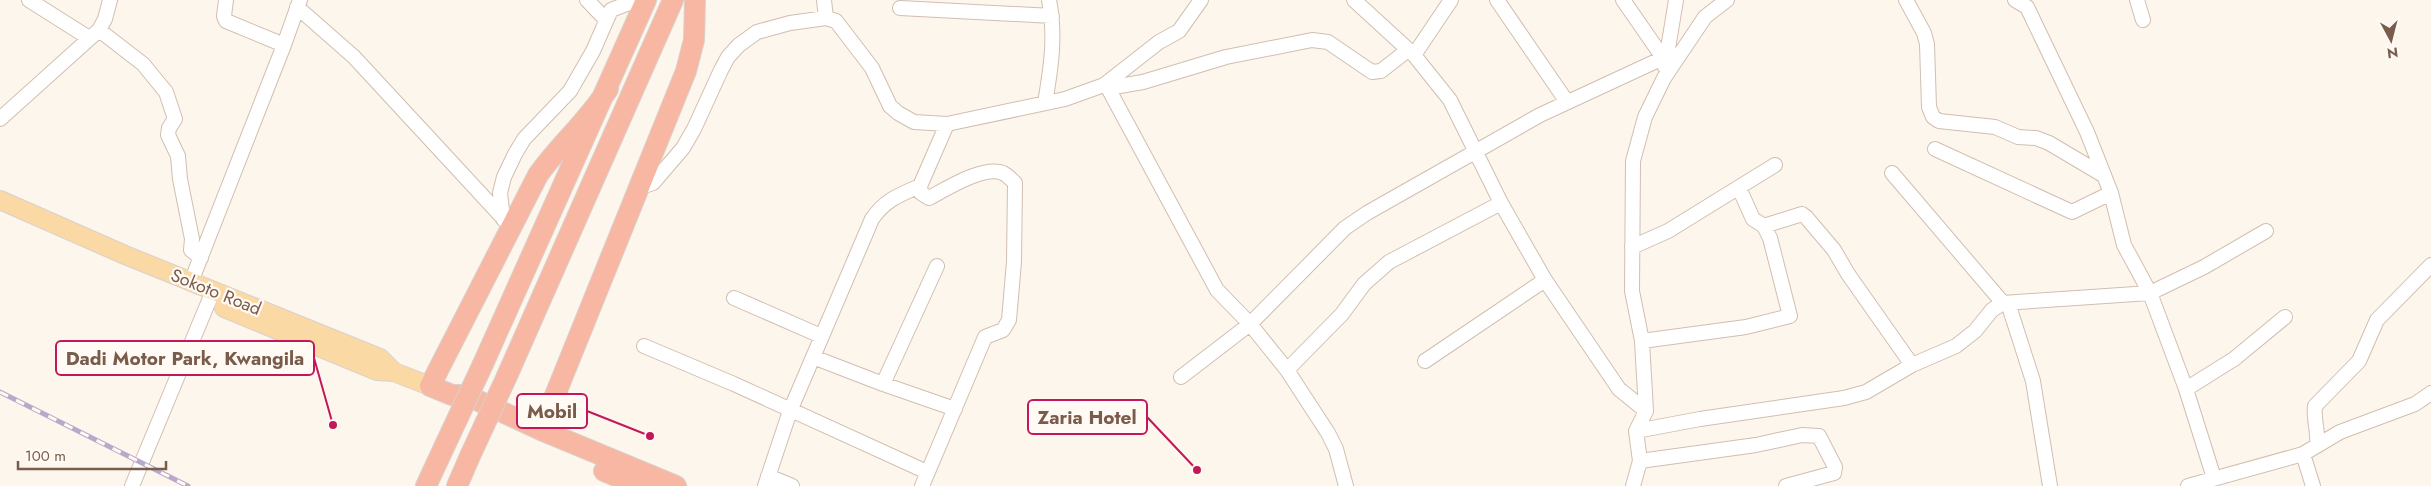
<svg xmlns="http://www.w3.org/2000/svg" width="2431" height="486" viewBox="0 0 2431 486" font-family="Jost,sans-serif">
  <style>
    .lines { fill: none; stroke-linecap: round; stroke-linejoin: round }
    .minor-casing { stroke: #d1beb0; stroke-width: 16 }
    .major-casing { stroke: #dad1cd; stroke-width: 20 }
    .highway-casing { stroke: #dad1cd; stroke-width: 22 }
    .minor { stroke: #fff; stroke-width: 14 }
    .major { stroke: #fbd9a5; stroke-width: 18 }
    .highway { stroke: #f7b7a3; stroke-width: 20 }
    .rail-casing { stroke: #b9a8c9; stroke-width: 5 }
    .rail { stroke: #fffaf3; stroke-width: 3; stroke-dasharray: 9; stroke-linecap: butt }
    .highway-bridge-casing { stroke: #dad1cd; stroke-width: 22; stroke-linecap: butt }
    .highway-bridge { stroke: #f7b7a3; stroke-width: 20 }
    .labels { text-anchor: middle; stroke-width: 4.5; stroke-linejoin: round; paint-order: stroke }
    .street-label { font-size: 18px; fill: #7a5c4d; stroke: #fffaf3 }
    .leader { fill: none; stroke: #c2185b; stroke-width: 2 }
    .callout-dot { fill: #c2185b; stroke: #fffaf3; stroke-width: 2 }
    .callout { fill: #fffaf3; stroke: #c2185b; stroke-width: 2 }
    .callout-label { font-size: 19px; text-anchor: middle; font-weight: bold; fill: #7a5c4d }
  </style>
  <rect width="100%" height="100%" fill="#fdf6ec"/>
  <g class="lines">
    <defs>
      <path id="minor" d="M29 0 89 38
        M226 0 224 16 226 21 284 45
        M587 0 606 20
        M824 0 826 18
        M1354 0 1414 55 1450 100 1501 203 1545 280 1619 389 1646 411
        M1497 0 1567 102
        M1623 0 1666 62
        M1906 0 1924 33 1927 44 1929 107 1933 117 1939 121 1995 127 2018 137 2036 138 2049 143 2103 175
        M2015 0 2027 7 2087 132 2111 193 2124 245 2150 293 2186 389 2214 478
        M2137 0 2143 20
        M297 7 354 57 503 218
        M900 8 1052 16
        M99 30 143 64 166 92 175 119 169 128 168 135 178 156 180 179 192 239 191 250 201 258
        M1414 55 1451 0
        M1665 67 1676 0
        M1104 85 1108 88 1217 290 1250 324 1287 370 1328 433 1336 449 1346 486
        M1108 88 1143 82 1226 57 1312 40 1328 42 1372 72 1381 71 1408 50
        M1045 103C1051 68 1056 35 1049 0
        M0 119 99 30 105 19 110 0
        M1935 149 2072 212 2111 193
        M1892 173 2003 303
        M920 186 921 193 929 198C946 189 984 165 1003 173 1007 175 1012 180 1015 183L1014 262 1009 320 1003 330 985 337 922 486
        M638 188 653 183 683 148 694 129 721 70 728 57 739 45 757 32 790 23 826 18 836 21 872 68 890 106 898 113 914 122 947 124 1065 99 1104 85 1159 42 1179 31 1201 0
        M503 219 500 193 504 177 515 154 524 139 570 91 593 51 611 10 629 3 631 0
        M1764 226 1802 214 1806 217 1834 250 1848 274 1912 365
        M1632 247 1668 231 1775 165
        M191 282 284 45 300 0
        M734 298 821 336
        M2008 303 2033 381 2050 486
        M1642 341 1746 327 1790 316 1770 238 1764 226 1753 219 1739 188
        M644 346 734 384 927 472
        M813 357 883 384 955 409
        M1425 361 1545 280
        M1287 370 1342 314 1364 284 1389 262 1501 203
        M1181 377 1250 324 1345 228 1367 213 1540 115 1663 58
        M883 384 937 266
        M2186 389 2234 359 2285 317
        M1636 431 1700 419 1844 398 1866 392 1912 365 1956 346 1975 331 1992 310 2003 303 2150 293 2204 267 2266 231
        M2317 446C2319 432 2313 420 2315 406L2359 361 2377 320 2431 265
        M2303 454 2313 486
        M1640 461 1756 445 1802 435 1819 436 1835 467 1834 473 1786 486
        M768 476 792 486
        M132 486 213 291
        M765 486 790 411 872 219C885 200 899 195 920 186L947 124
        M1633 486 1640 461 1636 431 1646 411 1642 341 1632 291 1633 161 1645 117 1664 78 1705 17 1727 0
        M2188 486 2303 454 2340 432 2415 404 2431 393"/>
      <path id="major" d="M0 200 125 255 380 358 394 372 430 386
        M224 308 377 371 394 372"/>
      <path id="highway" d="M608 89C588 121 559 145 538 175L430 386 452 395H466L541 430 676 486
        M483 364 646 0
        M507 376 673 0
        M541 430 686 71 694 40 695 0
        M604 471 639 486
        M426 486 446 443
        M457 486 470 456"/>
    </defs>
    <use href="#minor" class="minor-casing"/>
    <use href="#major" class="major-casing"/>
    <use href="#highway" class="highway-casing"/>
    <use href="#minor" class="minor"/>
    <use href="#major" class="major"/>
    <use href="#highway" class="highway"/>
    <defs>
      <path id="rail" d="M0 392 188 486"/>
    </defs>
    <use href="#rail" class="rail-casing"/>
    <use href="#rail" class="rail"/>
    <defs>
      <path id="highway-bridge" d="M446 443 483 364
        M470 456 507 376"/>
    </defs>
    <use href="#highway-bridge" class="highway-bridge-casing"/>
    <use href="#highway-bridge" class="highway-bridge"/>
  </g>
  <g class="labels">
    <g class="street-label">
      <text transform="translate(216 292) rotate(22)" y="6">Sokoto Road</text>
    </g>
  </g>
  <path class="leader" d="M333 425L314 358M650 436L587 411M1197 470L1147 417"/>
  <g class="callout-dot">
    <circle cx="333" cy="425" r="5"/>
    <circle cx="650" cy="436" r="5"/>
    <circle cx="1197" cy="470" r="5"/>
  </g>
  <g class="callout">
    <rect x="56" y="341" width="258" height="34" rx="5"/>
    <rect x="517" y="394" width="70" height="34" rx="5"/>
    <rect x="1028" y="400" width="119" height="34" rx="5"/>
  </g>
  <g class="callout-label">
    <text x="185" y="365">Dadi Motor Park, Kwangila</text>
    <text x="552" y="418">Mobil</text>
    <text x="1087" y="424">Zaria Hotel</text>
  </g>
  <g transform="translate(2391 40) rotate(173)" stroke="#fffaf3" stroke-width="4" paint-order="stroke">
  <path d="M0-4L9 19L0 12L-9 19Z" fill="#7a5c4d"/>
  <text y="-8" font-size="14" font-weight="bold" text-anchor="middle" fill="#7a5c4d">N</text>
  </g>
  <path d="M18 461v8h148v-8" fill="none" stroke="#7a5c4d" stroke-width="2.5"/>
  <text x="25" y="461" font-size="15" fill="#7a5c4d" stroke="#fffaf3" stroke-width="4" paint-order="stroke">100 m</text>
</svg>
